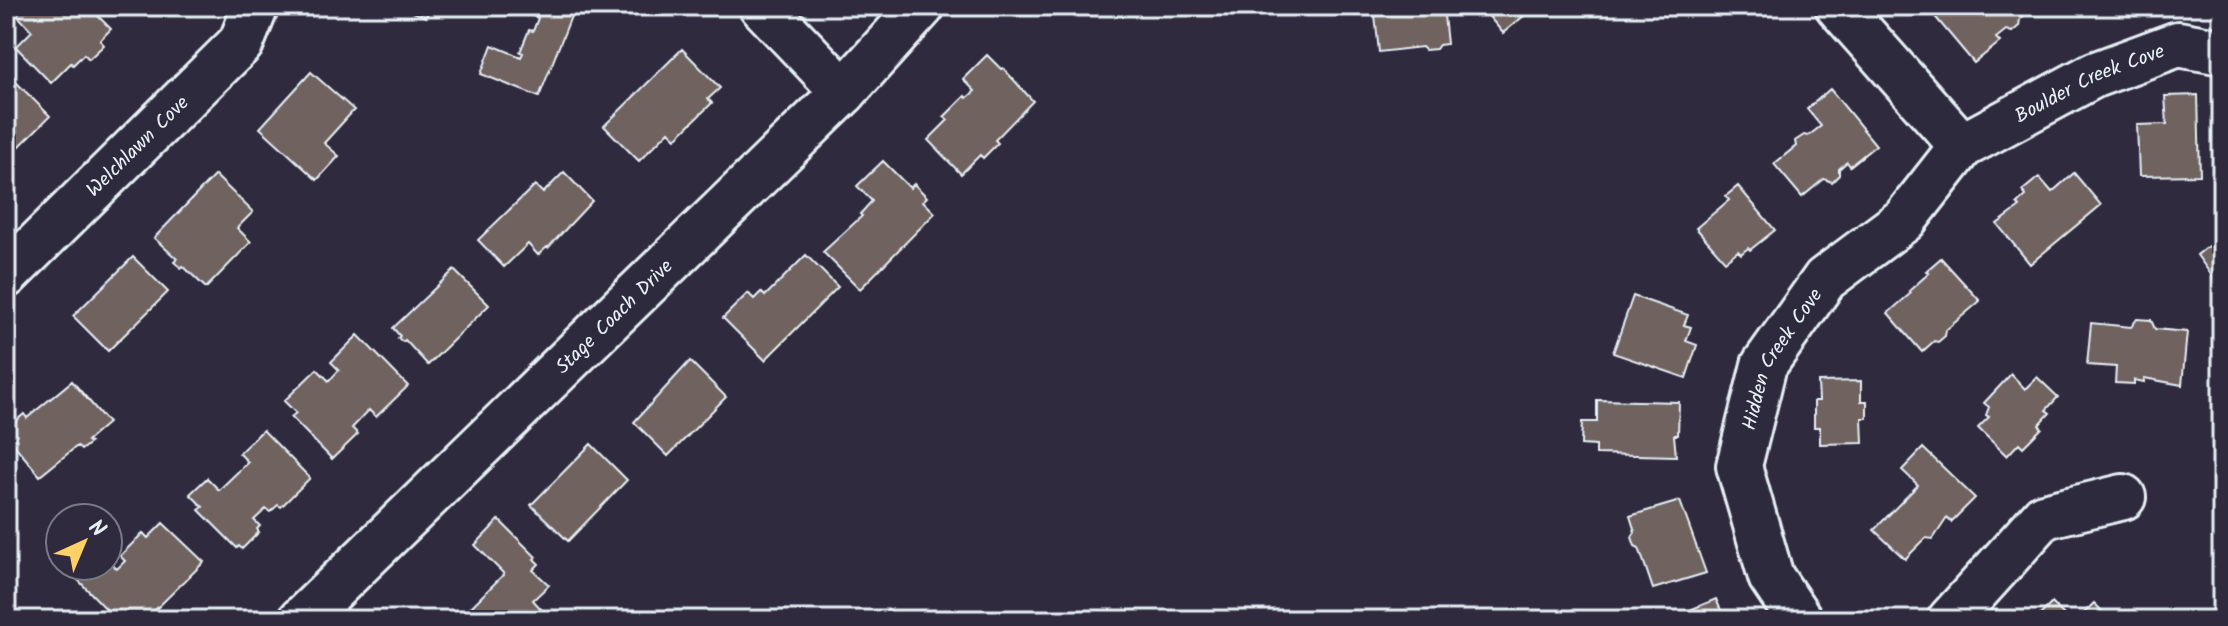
<svg xmlns="http://www.w3.org/2000/svg" width="2228" height="626" viewBox="0 0 2228 626" font-family="Kalam,sans-serif">
  <style>
    .building { fill: #6f635e; stroke: #e8f1f8; stroke-width: 2 }
    .lines { fill: none; stroke-linecap: round; stroke-linejoin: round }
    .minor-casing { stroke: #e8f1f8; stroke-width: 50 }
    .minor { stroke: #2f2a3d; stroke-width: 44 }
    .labels { text-anchor: middle; stroke-width: 6; stroke-linejoin: round; paint-order: stroke }
    .street-label { font-size: 20px; fill: #e8f1f8; stroke: #2f2a3d }
  </style>
  <rect width="100%" height="100%" fill="#2f2a3d"/>
  <filter id="ink" filterUnits="userSpaceOnUse"><feTurbulence type="fractalNoise" baseFrequency=".0125" numOctaves="2"/><feDisplacementMap in="SourceGraphic" scale="16" xChannelSelector="R" yChannelSelector="G"/><feConvolveMatrix kernelMatrix="1 2 1 2 8 2 1 2 1" color-interpolation-filters="sRGB"/></filter>
  <g filter="url(#ink)">
    <path class="building" d="M23 6H88L111 29 100 40 104 45 89 59 84 54 73 65 71 63 51 83 16 47 32 31 16 14Z
      M397 6H431L426 17Z
      M508 6H575L539 97 481 74 492 45 521 57 523 53 520 52 529 30 533 31 538 18Z
      M1374 6H1443L1447 44 1439 45 1436 49 1425 50 1422 47 1379 52Z
      M1480 6H1536L1503 33Z
      M2035 6 2020 19 2019 26 2012 32 2006 30 1996 38 2000 42 1974 63 1927 7Z
      M682 49 720 88 708 99 712 103 676 138 669 131 639 161 604 126Z
      M987 55 1001 69 1003 68 1033 101 995 140 998 143 983 158 980 155 961 174 928 140 948 120 944 117 965 96 967 98 975 91 963 79Z
      M6 72 50 116 19 147 11 140 6 145Z
      M311 72 354 110 324 143 339 156 317 180 260 128Z
      M1830 89 1876 145 1850 166 1847 162 1839 169V175L1832 182 1824 179 1802 197 1774 164 1796 146 1795 141 1804 135 1808 136 1821 126 1807 109Z
      M2198 95 2200 175 2139 176 2137 125 2167 124 2165 96Z
      M883 161 910 188 914 184 927 197 923 201 935 213 860 289 823 252 862 216 860 214 872 201 857 186Z
      M564 172 592 201 548 248 547 247 538 255 528 244 504 267 478 240 535 185 543 193Z
      M2074 173 2101 205 2030 264 1997 224 2020 207 2017 204 2026 196 2022 191 2039 177 2052 192Z
      M215 175 253 212 237 228 251 242 206 288 183 266 181 268 174 262 177 259 154 238Z
      M1738 186 1775 230 1750 250 1748 248 1741 254 1738 251 1725 261 1696 228 1729 200 1726 196Z
      M2222 235V290L2197 255Z
      M806 255 838 287 765 360 723 318 748 293 754 299 761 292 765 296Z
      M133 257 168 292 108 351 73 316Z
      M1941 258 1980 301 1946 330 1945 336 1938 342 1934 341 1922 352 1888 313 1911 293 1909 291 1929 273 1926 271Z
      M454 270 489 305 428 365 405 340 403 342 398 338 400 336 393 328Z
      M1633 296 1688 315 1684 325 1691 327 1686 341 1697 345 1686 378 1613 353Z
      M2137 319 2151 320 2155 329 2187 332 2182 385 2144 378V382L2134 380V384L2115 383 2116 367 2087 365 2091 323 2131 327Z
      M358 335 408 386 376 417 369 410 352 428 358 434 332 459 291 417 296 413 284 401 317 369 329 381 339 370 331 362Z
      M690 361 726 397 668 456 634 422Z
      M2011 374 2025 389 2037 377 2058 397 2046 410 2050 413 2039 425 2042 428 2023 447 2019 443 2007 456 1978 428 1989 417 1986 415 1989 407 1984 403Z
      M72 381 108 423 87 441 90 443 81 450 77 446 40 476 6 435V429L24 414 27 418Z
      M1861 381V401H1867V418H1862L1863 443 1820 444V427H1814V401H1819L1818 382Z
      M1597 400 1679 402 1678 435H1674L1676 456 1596 454V446L1581 445 1582 422H1597Z
      M263 430 310 478 281 507 278 505 270 512 266 509 254 520 260 526 257 529 259 532 242 549 239 546 237 548 199 510 203 507 190 494 207 478 219 490 248 462 239 453Z
      M591 444 627 480 568 541 531 505Z
      M1923 448 1975 498 1951 522 1947 518 1933 539 1926 538 1905 559 1874 530 1918 485 1902 470Z
      M1680 501 1706 573 1653 589 1639 548 1635 546 1632 537 1635 532 1630 516Z
      M499 520 536 557 534 559 539 564 533 570 549 585 533 600 542 610 535 620H458L504 574 475 545Z
      M163 523 204 562 150 615 154 620H117L77 579 90 566H108V561L117 569 125 561 120 556 143 533 148 538Z
      M1716 599 1725 620H1666Z
      M2052 603 2069 620H2035Z
      M2094 603 2111 620H2077Z"/>
    <g class="lines">
      <defs>
        <g id="minor">
          <path d="M762 6 844 92"/>
          <path d="M1838 6 1962 146"/>
          <path id="s1" d="M6 275 241 43 256 6"/>
          <path id="s2" d="M301 620 844 92 922 6"/>
          <path id="s3" d="M1800 620 1771 577 1739 466 1764 365 1825 279 1904 220 1962 146 2094 75 2178 44 2222 52"/>
          <path d="M1950 620 2044 516 2123 497"/>
        </g>
      </defs>
      <use href="#minor" class="minor-casing"/>
      <use href="#minor" class="minor"/>
    </g>
  </g>
  <g class="labels">
    <g class="street-label">
      <text dy="7" stroke="none"><textPath href="#s3" startOffset="712">Boulder Creek Cove</textPath></text>
      <text dy="7" stroke="none"><textPath href="#s1" startOffset="184">Welchlawn Cove</textPath></text>
      <text dy="7" stroke="none"><textPath href="#s2" startOffset="436">Stage Coach Drive</textPath></text>
      <text dy="7" stroke="none"><textPath href="#s3" startOffset="284">Hidden Creek Cove</textPath></text>
    </g>
  </g>
  <rect width="2228" height="626" fill="none" stroke="#2f2a3d" stroke-width="32"/>
  <rect x="16" y="16" width="2196" height="594" fill="none" stroke="#e8f1f8" stroke-width="3" filter="url(#ink)"/>
  <g transform="translate(84 542) rotate(44)"><circle r="38" fill="#2f2a3d" stroke="#797a88" stroke-width="2"/>
  <path d="M0-6L14 30L0 20L-14 30Z" fill="#ffd166"/>
  <text y="-12" font-size="22" font-weight="bold" text-anchor="middle" fill="#e8f1f8">N</text>
  </g>
</svg>
